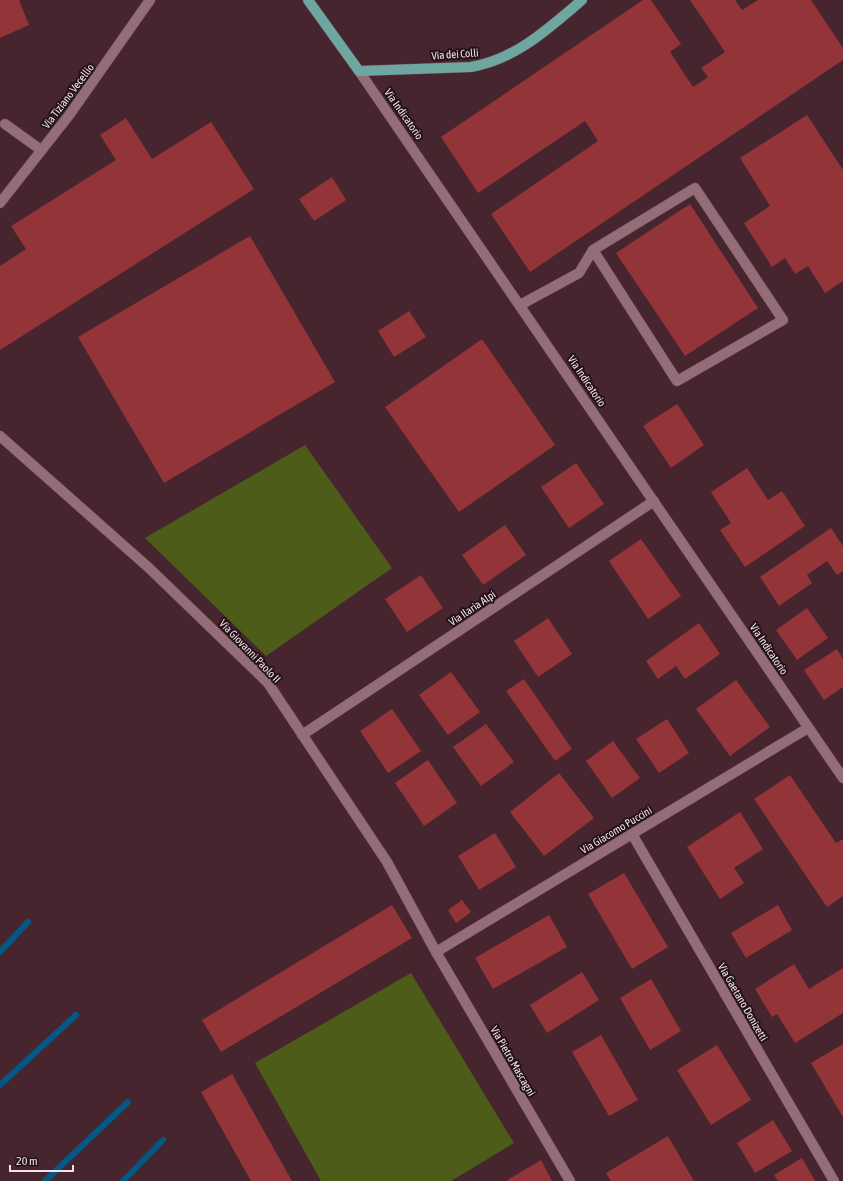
<svg xmlns="http://www.w3.org/2000/svg" width="843" height="1181" viewBox="0 0 843 1181" font-family="'Asap Condensed',sans-serif">
  <style>
    .green { fill: #4e5c19 }
    .lines { fill: none; stroke-linecap: round; stroke-linejoin: round }
    .stream { stroke: #025986; stroke-width: 6 }
    .building { fill: #933439 }
    .minor-casing { stroke: #60444d; stroke-width: 11 }
    .major-casing { stroke: #60444d; stroke-width: 11 }
    .minor { stroke: #946d78; stroke-width: 10 }
    .major { stroke: #6ea79f; stroke-width: 10 }
    .labels { text-anchor: middle; stroke-width: 4; stroke-linejoin: round; paint-order: stroke }
    .street-label { font-size: 11px; fill: #f7e0e6; stroke: #221318 }
  </style>
  <rect width="100%" height="100%" fill="#46252f"/>
  <path class="green" d="M305 445 392 568 266 656 145 538Z
    M411 973 514 1143 451 1181H321L255 1063Z"/>
  <g class="lines">
    <path class="stream" d="M0 952 28 922
      M0 1085 76 1015
      M45 1181 128 1102
      M123 1181 163 1140"/>
  </g>
  <path class="building" d="M0 0H19L29 25 0 38Z
    M643 0H651L681 44 670 52 693 87 708 77 701 68 725 52 690 0H735L742 10 758 0H811L843 48V60L530 272 491 214 598 141 585 121 478 193 441 137Z
    M807 115 843 170V281L825 293 808 266 795 274 785 258 772 267 744 223 770 206 740 158Z
    M126 118 152 159 211 122 254 189 0 350V266L26 249 11 226 116 160 100 135Z
    M332 177 346 200 314 221 299 199Z
    M690 204 758 308 685 356 616 253Z
    M250 236 335 382 164 483 78 337Z
    M409 311 426 337 394 357 378 331Z
    M482 339 555 445 459 512 385 407Z
    M677 404 704 445 671 468 643 426Z
    M576 463 604 504 569 528 541 487Z
    M747 468 768 500 782 491 805 526 745 567 720 530 731 523 711 492Z
    M505 525 526 555 483 585 462 555Z
    M831 528 843 546V571L837 575 827 561 807 575 812 583 779 606 760 577Z
    M641 539 681 596 648 619 609 561Z
    M421 575 443 608 407 632 385 599Z
    M807 608 828 638 797 660 776 630Z
    M548 618 572 654 538 677 514 641Z
    M699 623 720 654 685 679 676 666 658 679 646 661Z
    M837 649 843 659V687L824 700 804 670Z
    M451 672 480 712 448 735 419 695Z
    M524 679 572 749 555 761 506 691Z
    M736 680 770 727 730 756 696 709Z
    M392 709 421 751 388 773 360 731Z
    M667 719 689 753 659 773 636 739Z
    M486 724 514 762 481 786 453 747Z
    M613 741 640 778 612 798 586 761Z
    M428 760 457 803 424 826 395 783Z
    M559 773 594 818 544 856 510 812Z
    M790 775 836 843 843 839V896L827 907 754 799Z
    M740 812 763 849 734 868 744 883 720 899 687 847Z
    M495 833 516 867 479 890 458 856Z
    M624 873 668 947 632 969 588 894Z
    M462 900 471 912 456 923 448 910Z
    M392 905 412 938 221 1052 202 1020Z
    M778 905 792 930 746 958 731 933Z
    M549 915 567 947 493 989 475 958Z
    M794 964 809 989 843 968V1013L795 1043 777 1014 772 1017 755 989Z
    M582 972 599 1000 547 1033 530 1005Z
    M651 979 681 1031 650 1050 620 998Z
    M601 1035 638 1100 609 1116 572 1052Z
    M843 1044V1117L811 1063Z
    M717 1045 751 1100 711 1125 677 1070Z
    M232 1074 292 1181H251L201 1092Z
    M773 1120 792 1151 755 1173 737 1143Z
    M668 1136 694 1181H611L606 1173Z
    M802 1158 815 1181H778L774 1175Z
    M541 1160 552 1181H506Z"/>
  <g class="lines">
    <defs>
      <path id="minor" d="M359 71 843 778
        M5 124 41 150
        M0 203 70 114 150 0
        M520 305 579 273 593 250 695 188 783 320 677 381 593 250
        M0 436 149 568 268 683 387 862 436 952 570 1181
        M302 735 654 501
        M632 834 834 1181
        M436 952 808 728"/>
      <path id="major" d="M308 0 359 71 471 67C516 59 548 29 582 0"/>
    </defs>
    <use href="#minor" class="minor-casing"/>
    <use href="#major" class="major-casing"/>
    <use href="#minor" class="minor"/>
    <use href="#major" class="major"/>
  </g>
  <g class="labels">
    <g class="street-label">
      <text transform="translate(455 54) rotate(-4)" y="4">Via dei Colli</text>
      <text transform="translate(68 96) rotate(-53)" y="4">Via Tiziano Vecellio</text>
      <text transform="translate(404 114) rotate(55)" y="4">Via Indicatorio</text>
      <text transform="translate(587 381) rotate(56)" y="4">Via Indicatorio</text>
      <text transform="translate(472 608) rotate(-34)" y="4">Via Ilaria Alpi</text>
      <text transform="translate(769 649) rotate(56)" y="4">Via Indicatorio</text>
      <text transform="translate(250 651) rotate(46)" y="4">Via Giovanni Paolo II</text>
      <text transform="translate(616 830) rotate(-31)" y="4">Via Giacomo Puccini</text>
      <text transform="translate(743 1002) rotate(60)" y="4">Via Gaetano Donizetti</text>
      <text transform="translate(513 1061) rotate(60)" y="4">Via Pietro Mascagni</text>
    </g>
  </g>
  <path d="M10 1165v6h63v-6" fill="none" stroke="#f7e0e6" stroke-width="2"/>
  <text x="16" y="1165" font-size="12" fill="#f7e0e6" stroke="#221318" stroke-width="3" paint-order="stroke">20 m</text>
</svg>
